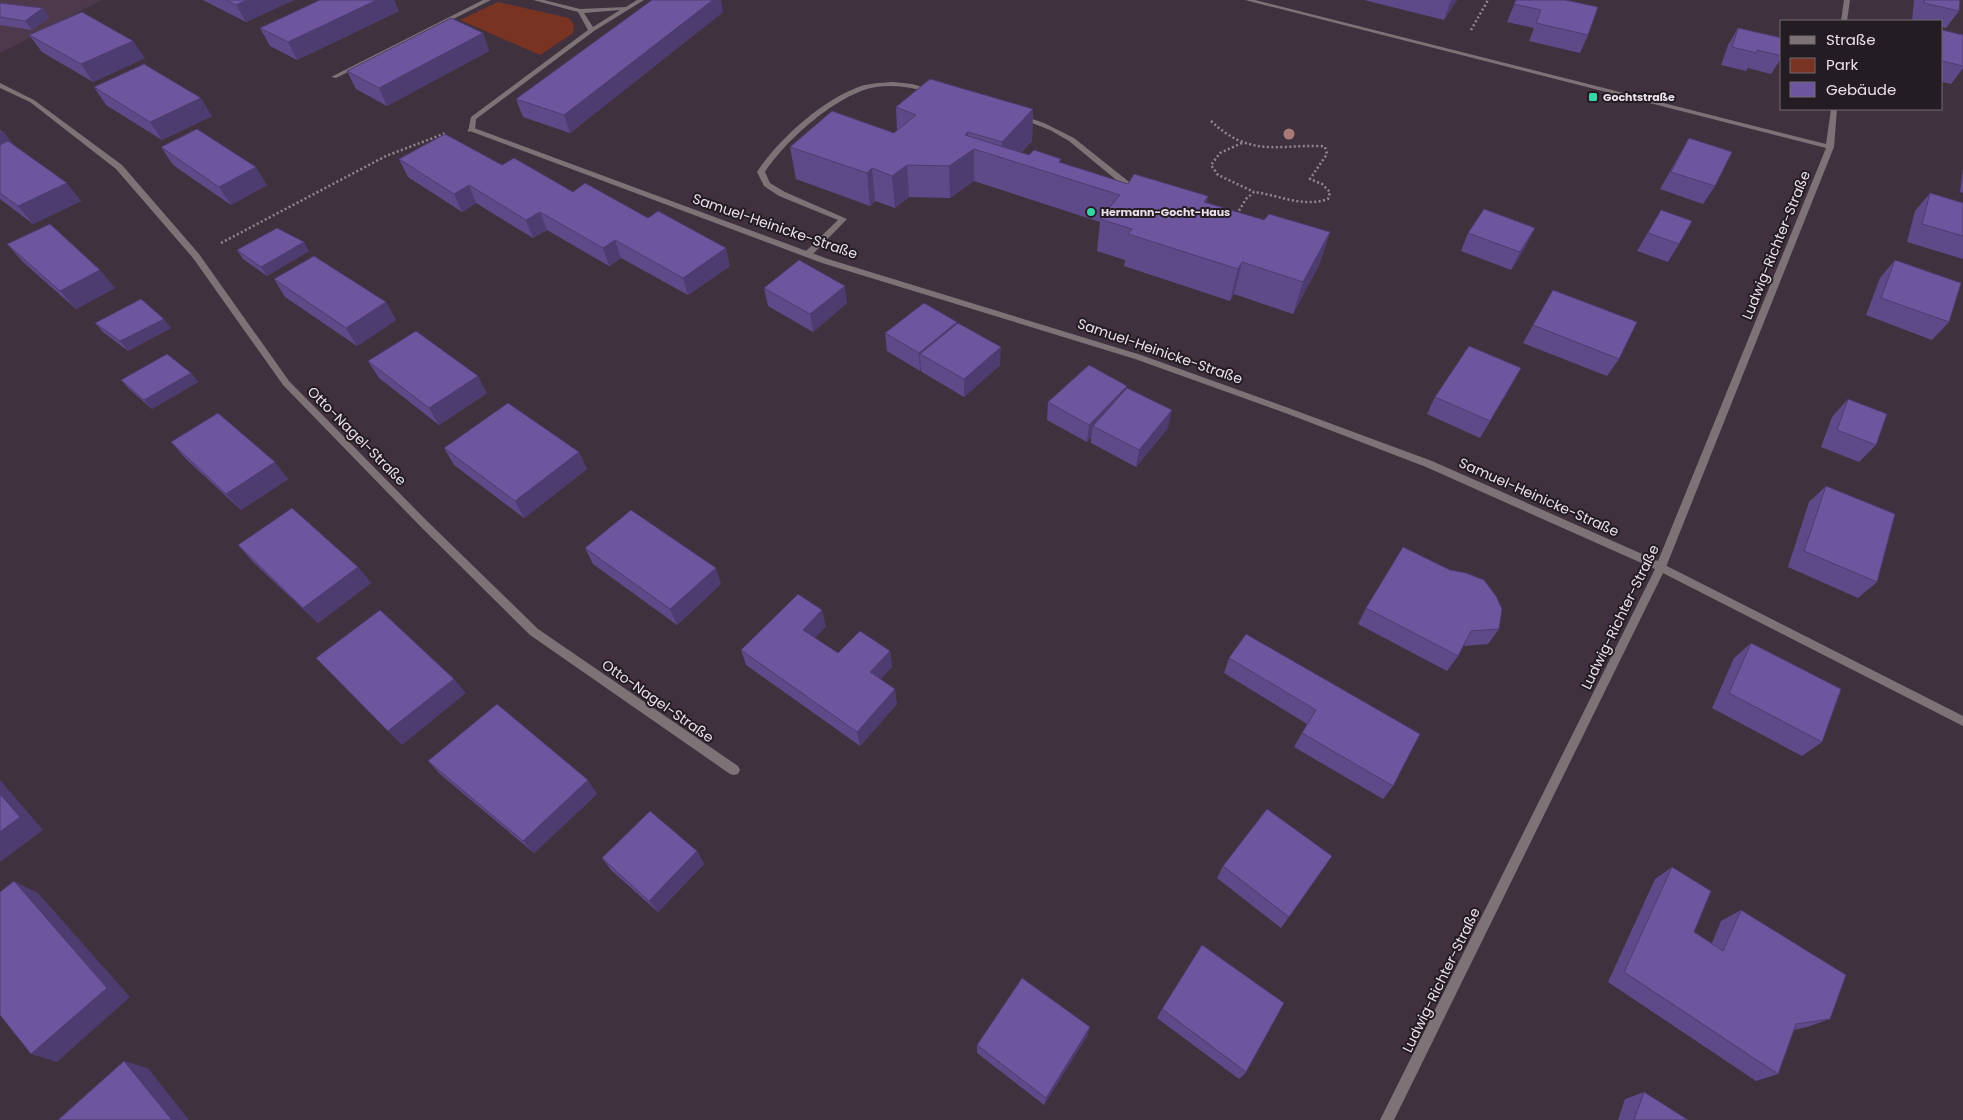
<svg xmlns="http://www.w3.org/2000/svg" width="1963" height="1120" viewBox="0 0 1963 1120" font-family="Poppins,sans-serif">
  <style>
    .built { fill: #4d394b }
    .green { fill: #783323 }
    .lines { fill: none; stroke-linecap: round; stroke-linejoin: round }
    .path { stroke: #938692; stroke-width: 2.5; stroke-dasharray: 2 2.5; stroke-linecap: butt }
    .service { fill: #7d7275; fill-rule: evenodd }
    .minor { fill: #7d7275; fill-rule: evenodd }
    .tree { fill: #a87a77 }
    .wall { fill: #5f4a89 }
    .shaded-wall { fill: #4d3c6f }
    .building { fill: #6e569f; stroke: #4d3c6f }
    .poi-dot { fill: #38d4a6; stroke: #231c22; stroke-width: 2 }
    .labels { text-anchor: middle; stroke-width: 4; stroke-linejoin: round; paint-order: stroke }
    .far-poi-label { font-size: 11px; font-weight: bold; fill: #eae0e9; stroke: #231c22; text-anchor: start }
    .street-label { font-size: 14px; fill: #eae0e9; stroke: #231c22 }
  </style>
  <rect width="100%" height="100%" fill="#40313f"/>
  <path class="built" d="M0 0H102L0 53Z"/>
  <path class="green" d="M498 2 569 18 574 25 573 33 540 55 460 20Z"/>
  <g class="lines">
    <path class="path" d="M1471 30 1488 0
      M1211 121C1249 157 1276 145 1321 146L1325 147 1327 154 1310 179 1322 184 1330 192 1328 199C1303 208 1279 195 1254 192L1246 199 1237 214
      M1242 143 1220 153 1211 165 1218 175 1254 192
      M221 243 386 156 446 133"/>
    <path class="service" d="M483 0H491L336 78 331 77Z
      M533 0H544L580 9 626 7 637 0H644L594 31 476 119 475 130 468 132 471 117 588 30 578 12ZM620 10 593 27 584 13Z
      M893 82 912 84 936 91 933 93C914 88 895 84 876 87 838 93 785 141 765 172L770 183 785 192 847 219 811 256H805V252L838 220 779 196 764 186 757 172C778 140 820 102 856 88 868 83 880 83 893 82Z
      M1021 115 1044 123 1074 138 1138 189 1134 191 1126 188 1069 141 1050 130 1019 118 1017 117Z
      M1661 563 1963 716V726L1657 570 1656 567 1657 564Z"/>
    <path class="minor" d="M1245 0H1255L1826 144 1831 109H1837L1834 147 1666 567 1394 1120H1380L1655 569 1426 467 1288 414 1135 359 822 263 467 130 474 128 828 259 1141 355 1294 410 1432 461 1658 561 1826 148Z
      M1844 0H1850L1847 21H1841Z
      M0 83 34 100 122 165 199 254 289 381 426 520 538 629 738 766 740 770 738 774 734 775 730 774 530 635 420 526 283 385 193 258 116 169 30 102 0 88Z"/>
  </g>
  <circle class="tree" cx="1289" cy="134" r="5.5"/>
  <path class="wall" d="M203 0H294L246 22Z
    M1364 0H1457L1444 20Z
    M1516 0H1565L1588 35 1580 53 1529 41 1534 28 1507 22Z
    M1914 0H1960L1959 11 1946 28 1942 27V21H1912Z
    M0 3 50 17 32 30 0 25Z
    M399 11 297 60 270 46 260 28Z
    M723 12 570 133 523 117 516 99Z
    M1738 28 1782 38V57L1771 74 1748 68 1746 71 1721 65 1728 45Z
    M1942 30 1963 35V68L1951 84 1942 82Z
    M483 33 489 51 387 106 356 89 347 71Z
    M29 35 145 58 93 82 42 52Z
    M94 87 212 116 162 140 106 105Z
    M896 107 1033 109 1032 141 1021 153 1061 163 1128 184 1208 196 1206 203 1264 220 1330 232 1319 265 1293 314 1234 294 1230 301 1124 266 1125 260 1097 251 1100 222 974 181 950 198 909 197 895 208 875 201 870 206 796 179 790 147 894 133 897 130Z
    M0 130 14 145 81 201 33 224 0 199Z
    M1689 138 1715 186 1703 204 1660 189Z
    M161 147 267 185 231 205 173 165Z
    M399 159 502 165 573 192 730 266 688 295 621 258 609 266 547 230 533 238 476 203 462 212 408 177Z
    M1963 168V193L1960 192Z
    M1930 193 1963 203V259L1907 242 1915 211Z
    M1661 210 1679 244 1668 262 1637 251Z
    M1468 233 1526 246 1511 270 1461 251Z
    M7 244 115 288 76 309 23 262Z
    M237 250 309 251 267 276 243 259Z
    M1895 260 1949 322 1932 340 1866 315 1880 278Z
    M274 279 386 302 396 320 357 346 285 297Z
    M764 288 847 303 813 332 768 306Z
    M957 322V324L1000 365 964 397 922 372 921 370 920 371 887 351 885 333Z
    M95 323 171 328 128 351 103 332Z
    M1533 325 1619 359 1607 376 1523 343Z
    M368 361 487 393 439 425 379 378Z
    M191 373 198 382 152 409 129 389 121 380Z
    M1511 386 1480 438 1427 414 1435 397Z
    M1127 388 1168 428 1136 467 1091 443V437L1087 442 1047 420 1048 402Z
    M1848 399 1876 445 1859 462 1821 447 1832 417Z
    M171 442 288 479 241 510 186 459Z
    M444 448 579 452 587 469 524 518 454 465Z
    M1826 486 1877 582 1858 598 1788 567 1809 502Z
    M238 545 358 567 371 583 318 623 253 562Z
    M585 548 721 584 677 625 593 564Z
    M1366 608 1499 629 1488 644 1463 646 1458 656 1447 671 1358 624Z
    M826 626 815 638 838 653 890 651 892 667 880 679 897 704 860 746 746 665 741 650Z
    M1246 634 1393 786 1383 799 1294 747 1307 724 1224 673 1229 658Z
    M1751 643 1822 742 1802 756 1712 708 1734 658Z
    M428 761 597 794 534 853 441 775Z
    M697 851 704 864 658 912 611 870 602 858Z
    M1332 856 1281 928 1217 878 1223 866Z
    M1672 867 1694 932 1712 943 1721 921 1741 910 1830 1019 1807 1027 1794 1030 1778 1074 1756 1081 1608 982 1655 879Z
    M1162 1009 1246 1072 1239 1079 1157 1018Z
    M1090 1027 1087 1036 1044 1105 977 1053V1045Z
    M1644 1092 1688 1120H1618L1625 1099Z"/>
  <path class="shaded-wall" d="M247 0H294L246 22 236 5Z
    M377 0H394L399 11 297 60 288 42Z
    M713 0H721L723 12 570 133 564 115Z
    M1451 0H1457L1444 20Z
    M43 8 50 17 32 30 25 21Z
    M483 33 489 51 387 106 379 88Z
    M133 41 145 58 93 82 81 64Z
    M201 98 212 116 162 140 150 122Z
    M1033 109 1032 141 1013 161 1001 158 1002 142Z
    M3 131 17 149 0 157V133Z
    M968 132 969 153 974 149V181L950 198 949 166 965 135Z
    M907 165 909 197 895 208 892 176Z
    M256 167 267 185 231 205 219 187Z
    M872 168 875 201 870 206 867 173Z
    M67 183 81 201 33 224 18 206Z
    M469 185 476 203 462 212 454 194Z
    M540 212 547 230 533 238 526 220Z
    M1535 228 1526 246 1511 270 1520 252Z
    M1330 232 1319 265 1293 314 1303 282Z
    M615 240 621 258 609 266 603 248Z
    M304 242 309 251 267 276 261 267Z
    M726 248 730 266 688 295 683 278Z
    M1242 262 1234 294 1230 301 1238 269Z
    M100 270 115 288 76 309 60 291Z
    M845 286 847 303 813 332 810 314Z
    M386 302 396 320 357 346 346 328Z
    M164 319 171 328 128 351 120 341Z
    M957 322 958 340 920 354 921 370 920 371 919 353Z
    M1001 347 1000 365 964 397V379Z
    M1521 368 1511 386 1480 438 1490 421Z
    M191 373 198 382 152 409 144 400Z
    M478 376 487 393 439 425 429 408Z
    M1127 386 1125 403 1093 426 1091 437 1087 442 1089 425Z
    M1172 410 1168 428 1136 467 1139 450Z
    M579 452 587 469 524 518 515 501Z
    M275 462 288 479 241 510 226 494Z
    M358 567 371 583 318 623 303 608Z
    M716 568 721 584 677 625 670 609Z
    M822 610 826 626 807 646 803 630Z
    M890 651 892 667 873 687 870 672Z
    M454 679 466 693 402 745 388 731Z
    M895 689 897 704 860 746 857 732Z
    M0 780 43 830 0 862Z
    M588 780 597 794 534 853 523 841Z
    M697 851 704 864 658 912 649 901Z
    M14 881 38 893 130 997 57 1062 31 1054Z
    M1090 1027 1087 1036 1044 1105 1046 1098Z
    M124 1061 148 1068 189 1120H172Z"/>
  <path class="building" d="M226 0H247L236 5Z
    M320 0H377L288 42 260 28Z
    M652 0H713L564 115 516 99Z
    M1516 0H1565L1598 7 1588 35 1536 23 1541 10 1514 4Z
    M1924 0H1960L1959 11 1924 3Z
    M0 3 43 8 25 21 0 17Z
    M82 12 133 41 81 64 29 35Z
    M451 18 483 33 379 88 347 71Z
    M1738 28 1782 38V56L1757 50V53L1732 47Z
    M1942 30 1963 35V66L1942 61Z
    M144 64 201 98 150 122 94 87Z
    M930 79 1033 109 1002 142 968 132 965 135 1029 155 1034 150 1061 159 1059 162 1128 184 1134 174 1208 196 1204 202 1264 220 1269 214 1330 232 1303 282 1242 262 1238 269 1128 234 1132 229 1100 219 1120 195 974 149 949 166 907 165 892 176 872 168 867 173 790 147 832 111 894 133 916 115 896 107Z
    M197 129 256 167 219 187 161 147Z
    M445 134 502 165 514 158 573 192 585 183 648 218 658 211 726 248 683 278 615 240 603 248 540 212 526 220 469 185 454 194 399 159Z
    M1689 138 1732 152 1715 186 1671 172Z
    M8 141 67 183 18 206 0 193V145Z
    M1930 193 1963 203V236L1922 224Z
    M1484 209 1535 228 1520 252 1468 233Z
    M1661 210 1692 221 1679 244 1648 233Z
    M50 224 100 270 60 291 7 244Z
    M277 228 304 242 261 267 237 250Z
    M314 256 386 302 346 328 274 279Z
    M799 260 845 286 810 314 764 288Z
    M1895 260 1961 283 1949 322 1881 298Z
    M1553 290 1637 322 1619 359 1533 325Z
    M141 299 164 319 120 341 95 323Z
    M924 303 957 322 919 353 885 333Z
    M958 323 1001 347 964 379 920 354Z
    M416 331 478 376 429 408 368 361Z
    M1469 346 1521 368 1490 421 1435 397Z
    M167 354 191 373 144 400 121 380Z
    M1089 365 1127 386 1089 425 1048 402Z
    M1127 388 1172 410 1139 450 1093 426Z
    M1848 399 1887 414 1876 445 1837 430Z
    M508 403 579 452 515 501 444 448Z
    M218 413 275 462 226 494 171 442Z
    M1826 486 1895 514 1877 582 1804 551Z
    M292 508 358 567 303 608 238 545Z
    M631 510 716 568 670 609 585 548Z
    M1403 547 1450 570 1466 573 1484 580 1496 596 1502 609 1499 629 1471 631 1458 656 1366 608Z
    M798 594 822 610 803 630 838 653 860 631 890 651 870 672 895 689 857 732 741 650Z
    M380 610 454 679 388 731 316 658Z
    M1246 634 1420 734 1393 786 1302 733 1316 710 1229 658Z
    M1751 643 1841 689 1822 742 1729 693Z
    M497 704 588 780 523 841 428 761Z
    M0 794 20 817 0 832Z
    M1267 809 1332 856 1289 917 1223 866Z
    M650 811 697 851 649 901 602 858Z
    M1672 867 1711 891 1694 932 1723 951 1741 910 1846 975 1830 1019 1796 1024 1778 1074 1624 972Z
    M14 881 107 988 31 1054 0 1015V892Z
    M1202 945 1284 1003 1246 1072 1162 1009Z
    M1022 978 1090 1027 1046 1098 977 1045Z
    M124 1061 172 1120H58Z
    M1644 1092 1688 1120H1634Z"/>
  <g class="poi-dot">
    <rect x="1588" y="92" width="10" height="10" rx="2.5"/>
    <circle cx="1091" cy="212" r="5"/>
  </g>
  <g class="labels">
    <g class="far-poi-label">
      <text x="1603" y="101">Gochtstraße</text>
      <text x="1101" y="216">Hermann-Gocht-Haus</text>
    </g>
    <g class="street-label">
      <text transform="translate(775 226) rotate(19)" y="5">Samuel-Heinicke-Straße</text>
      <text transform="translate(1776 245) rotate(-68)" y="5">Ludwig-Richter-Straße</text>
      <text transform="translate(1160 351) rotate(19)" y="5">Samuel-Heinicke-Straße</text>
      <text transform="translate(357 436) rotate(45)" y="5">Otto-Nagel-Straße</text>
      <text transform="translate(1539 497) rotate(24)" y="5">Samuel-Heinicke-Straße</text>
      <text transform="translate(1620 617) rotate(-64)" y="5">Ludwig-Richter-Straße</text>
      <text transform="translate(658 701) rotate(35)" y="5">Otto-Nagel-Straße</text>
      <text transform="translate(1441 980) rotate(-64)" y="5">Ludwig-Richter-Straße</text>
    </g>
  </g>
  <rect x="1780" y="20" width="162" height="90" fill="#231c22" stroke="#736a72"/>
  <rect x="1790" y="36" width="25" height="8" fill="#7d7275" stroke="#736a72"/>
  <text x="1826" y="45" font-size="15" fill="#eae0e9">Straße</text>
  <rect x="1790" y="58" width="25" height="15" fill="#783323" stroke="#736a72"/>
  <text x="1826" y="70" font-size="15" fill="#eae0e9">Park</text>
  <rect x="1790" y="82" width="25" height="15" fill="#6e569f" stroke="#736a72"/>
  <text x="1826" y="95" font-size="15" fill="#eae0e9">Gebäude</text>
</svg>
